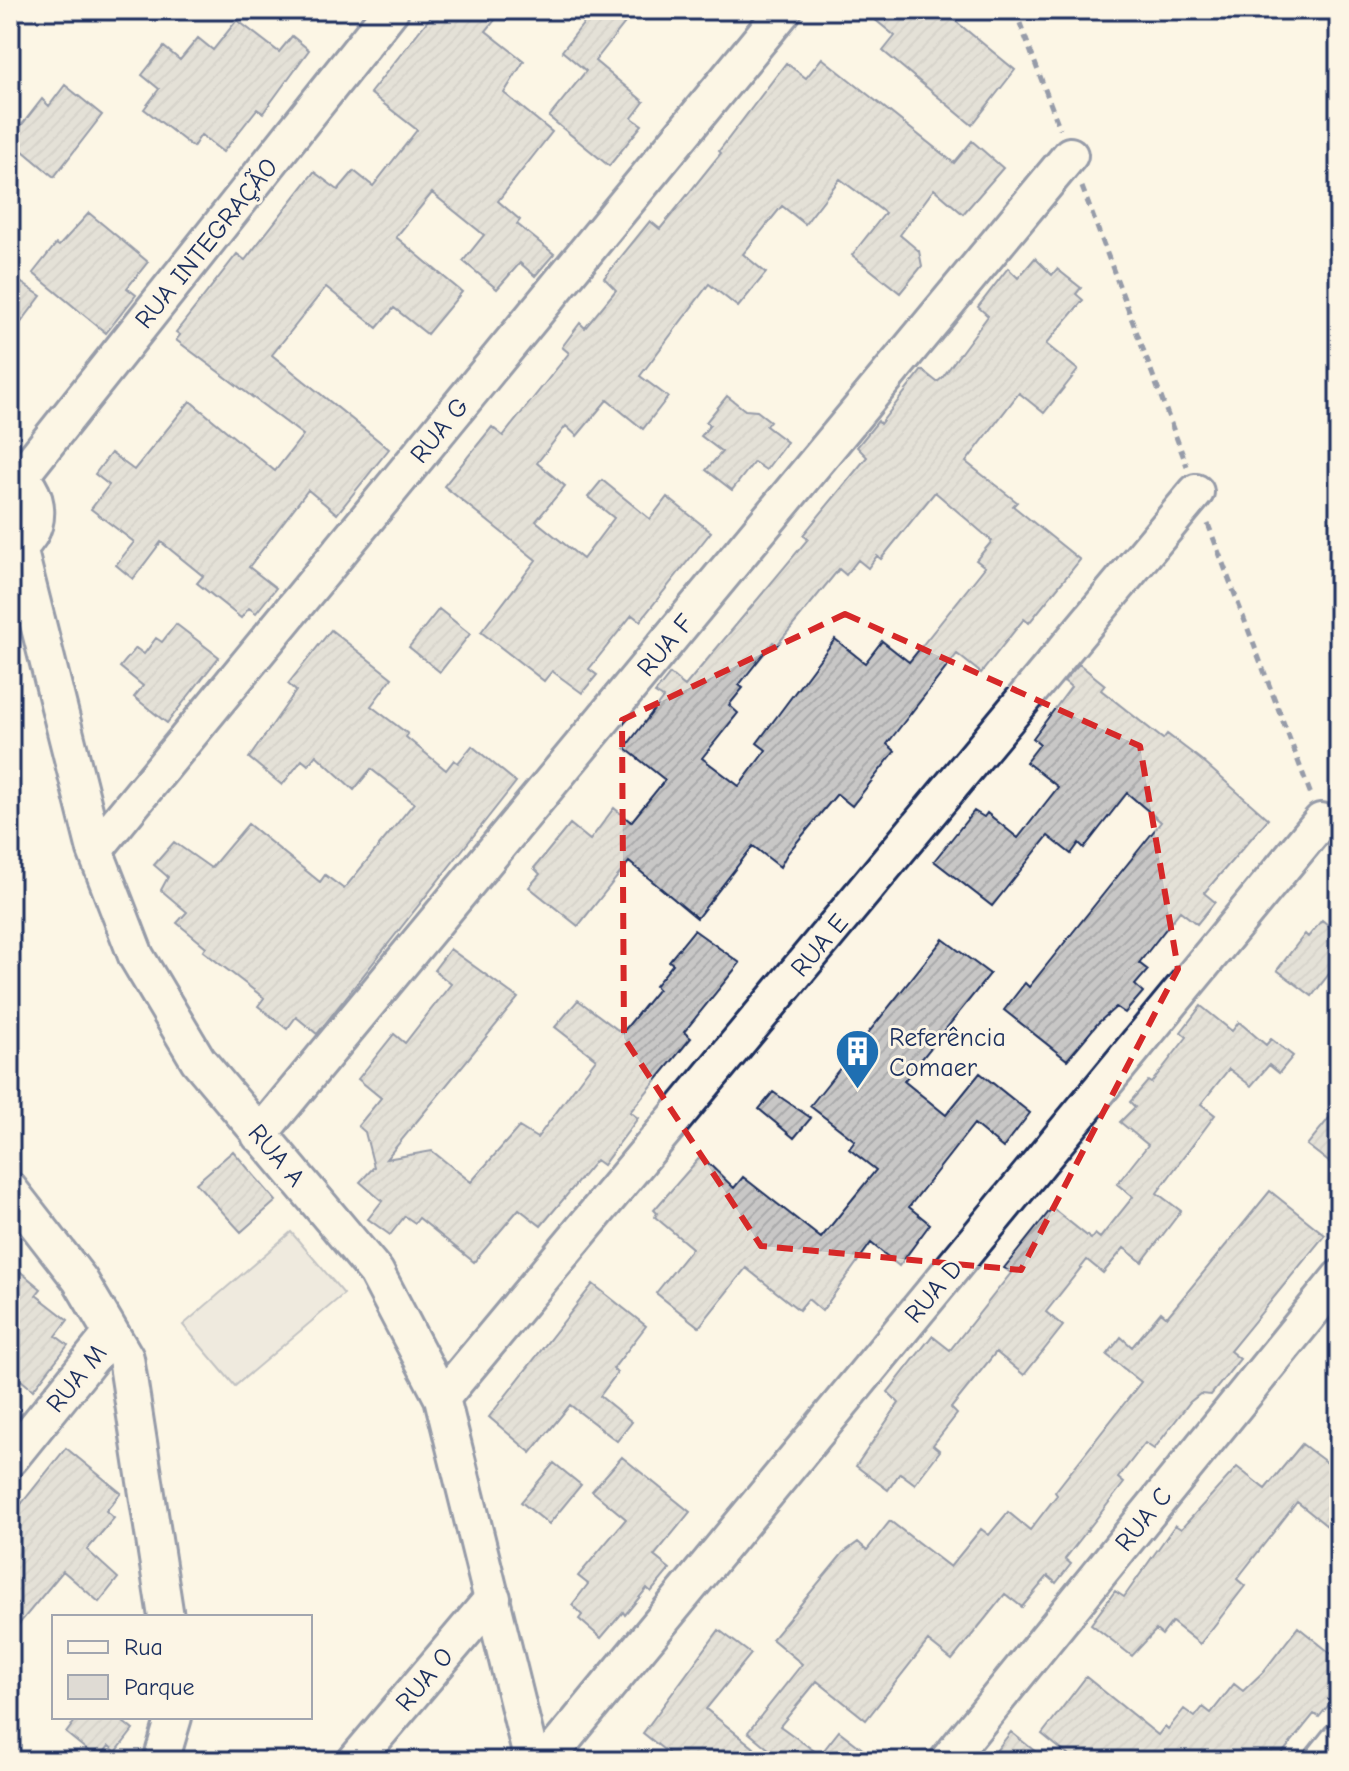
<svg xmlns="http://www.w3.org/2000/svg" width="1349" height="1771" viewBox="0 0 1349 1771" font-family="'Comic Neue',sans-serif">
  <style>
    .green { fill: #dfdbd4; stroke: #7d8599; stroke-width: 2 }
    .building { fill: url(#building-hatch); stroke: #1b2f5e; stroke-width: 2; fill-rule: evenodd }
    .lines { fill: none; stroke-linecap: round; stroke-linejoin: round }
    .minor-casing { stroke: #1b2f5e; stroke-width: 40 }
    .path { stroke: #1b2f5e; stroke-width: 5; stroke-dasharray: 8 6; stroke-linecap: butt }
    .minor { stroke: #fcf5e5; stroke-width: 34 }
    .marked { fill: none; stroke: #d62828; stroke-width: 6; stroke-dasharray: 16 10; stroke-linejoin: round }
    .labels { text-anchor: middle; stroke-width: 6; stroke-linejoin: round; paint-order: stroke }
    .street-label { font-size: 26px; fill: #1b2f5e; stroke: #fcf5e5 }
    .poi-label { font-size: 26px; fill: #1b2f5e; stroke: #fcf5e5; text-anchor: start }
  </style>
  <defs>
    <pattern id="building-hatch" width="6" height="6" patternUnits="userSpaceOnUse" patternTransform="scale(2)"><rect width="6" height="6" fill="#c8c7c6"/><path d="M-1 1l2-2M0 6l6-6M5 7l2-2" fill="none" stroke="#ababac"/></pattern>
  </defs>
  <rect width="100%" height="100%" fill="#fcf5e5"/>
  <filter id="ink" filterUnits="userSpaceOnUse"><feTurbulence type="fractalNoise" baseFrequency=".0125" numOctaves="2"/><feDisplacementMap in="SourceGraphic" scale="16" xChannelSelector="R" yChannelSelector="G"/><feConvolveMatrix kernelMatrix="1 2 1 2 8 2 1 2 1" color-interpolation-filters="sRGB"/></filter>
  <g filter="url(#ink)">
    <path class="green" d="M291 1232 344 1294 235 1386 183 1325Z"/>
    <path class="building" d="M436 10H503L486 31 524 61 504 93 552 132 498 201 520 220 517 224 554 254 535 276 520 263 497 289 463 261 484 235 432 193 396 237 462 292 427 334 394 308 377 328 326 287 272 355 389 449 337 514 308 490 249 567 276 588 256 613 249 608 241 618 197 583 203 576 161 542 133 579 116 565 134 542 91 509 109 485 95 474 111 453 134 470 190 401 275 471 303 435 176 340 180 335 176 332 237 254 245 260 314 172 338 190 354 171 373 186 417 130 370 93Z
      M594 10H635L595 61 644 102 632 118 642 125 609 166 549 117 586 71 562 51Z
      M863 10H942L1015 70 972 125 883 51 895 36Z
      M237 20 279 52 292 36 309 50 263 113 257 109 223 152 201 135 193 147 144 109 159 89 142 75 164 47 180 60 198 38 213 50Z
      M822 58 954 163 972 141 1003 168 963 214 934 189 900 235 919 251 922 266 900 293 852 255 885 213 840 179 805 224 782 206 743 254 766 273 738 307 709 284 640 376 668 397 643 429 607 400 577 436 566 426 537 463 565 486 536 521 583 559 614 518 588 497 602 480 650 519 667 497 711 532 640 621 632 615 589 669 597 675 582 693 552 671 544 681 481 632 536 560 444 486 492 427 503 436 569 353 562 347 580 323 585 328 616 290 604 278 650 221 660 229 721 153 719 151 786 63 806 78Z
      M65 85 102 115 54 177 10 140 42 99 49 106Z
      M89 213 148 262 127 288 136 295 106 333 33 273 56 244 59 246Z
      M1035 258 1052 275 1057 269 1081 288 1076 294 1083 300 1046 344 1078 370 1044 413 1019 393 966 462 1017 502 1013 506 1080 560 1029 623 1024 619 981 673 957 654 887 744 895 751 852 806 837 794 787 854 780 867 753 846 697 918 629 862 578 926 529 887 540 874 534 868 570 824 590 840 614 808 631 822 665 780 625 748 663 698 655 693 670 674 685 686 808 539 803 535 867 457 857 447 878 421 880 424 922 370 937 382 942 378 988 316 978 307 1008 268 1018 278ZM935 492 992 541 976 560 985 567 909 662 882 641 865 663 835 639 757 743 766 750 739 786 702 758 738 713 729 705 743 688 739 685 773 642 777 645 839 569 846 575 858 560 868 568 877 556 881 559Z
      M10 275 41 296 10 337Z
      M727 396 745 410 757 411 770 421 766 426 787 442 766 470 754 462 732 490 706 470 722 452 701 436 710 425 706 422Z
      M439 609 470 634 440 672 409 647Z
      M176 624 219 657 167 723 134 697 143 686 120 667 136 648 144 654 156 638 162 642Z
      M331 630 392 678 371 706 408 734 406 737 446 770 454 760 458 763 472 746 516 782 317 1034 296 1017 287 1029 258 1006 264 998 203 951 206 947 177 923 187 912 161 890 168 877 154 865 174 842 211 868 248 824 320 882 325 875 344 889 414 803 371 769 354 790 316 755 308 765 302 760 282 785 249 758 296 691 288 684Z
      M1079 664 1105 685 1101 690 1163 739 1167 734 1200 759 1268 819 1204 893 1215 902 1197 924 1180 911 1139 963 1148 970 1135 985 1143 992 1125 1013 1116 1007 1098 1023 1067 1060 1004 1010 1025 983 1029 987 1161 822 1127 793 1084 848 1079 843 1071 854 1048 836 992 906 934 861 974 811 984 817 987 813 1018 838 1058 787 1026 762 1040 744 1033 738 1071 687 1064 681Z
      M1322 920 1339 934V961L1312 996 1277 970 1305 934 1308 937Z
      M694 930 740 963 684 1032 691 1038 630 1112 638 1118 603 1165 596 1160 541 1226 519 1209 474 1262 419 1218 415 1223 405 1216 390 1235 368 1219 382 1201 360 1182 374 1167 365 1132 358 1126 381 1098 358 1079 394 1034 405 1043 451 984 434 970 450 949 518 998 386 1159 432 1151 471 1182 519 1127 537 1138 596 1059 555 1027 578 1000 622 1033 658 989 655 986 673 964 669 961Z
      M943 939 990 974 904 1081 946 1115 980 1073 1030 1113 1003 1148 974 1124 909 1207 930 1224 899 1266 871 1243 822 1311 808 1299 799 1310 746 1268 699 1327 656 1293 692 1248 655 1217 657 1213 654 1210 701 1156 734 1188 743 1177 821 1238 876 1170 849 1149 855 1141 810 1106Z
      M1201 1006 1232 1031 1239 1022 1266 1045 1271 1039 1293 1056 1279 1073 1269 1065 1251 1086 1229 1069 1201 1104 1215 1115 1157 1193 1181 1211 1142 1262 1124 1248 1103 1273 1087 1260 1046 1312 1063 1326 1024 1375 996 1352 951 1408 957 1414 933 1445 940 1451 924 1472 915 1484 900 1473 888 1490 856 1466 899 1403 888 1392 932 1336 950 1350 1011 1273 1004 1268 1052 1208 1091 1239 1095 1234 1100 1238 1133 1197 1117 1184 1148 1145 1120 1122 1135 1107 1130 1102 1148 1081 1151 1083 1187 1037 1181 1032Z
      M773 1092 811 1118 794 1138 759 1109Z
      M1339 1106V1170L1307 1145Z
      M233 1151 276 1201 241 1232 196 1183Z
      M1270 1191 1325 1235 1230 1351 1240 1359 1211 1395 1200 1394 1190 1402 1154 1449 1145 1443 1118 1478 1124 1483 1065 1559 1071 1564 1056 1583 1048 1576 1022 1607 1005 1594 952 1660 928 1641 866 1720 817 1681 780 1726 820 1755 839 1731 878 1761H783L748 1732 802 1664 772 1639 843 1553 858 1542 867 1550 890 1521 950 1567 981 1529 989 1535 1008 1512 1030 1530 1057 1495 1055 1492 1141 1382 1107 1355 1121 1337 1132 1347 1161 1312 1167 1317Z
      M10 1263 41 1289 36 1295 68 1320 56 1336 68 1345 33 1390 10 1371Z
      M593 1284 646 1326 613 1369 617 1373 600 1396 632 1422 617 1441 570 1405 531 1453 489 1417Z
      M1302 1444 1339 1472V1511L1327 1526 1297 1502 1237 1579 1245 1586 1200 1644 1172 1622 1162 1635 1156 1630 1132 1656 1091 1624 1115 1591 1124 1597 1175 1525 1181 1529 1237 1467 1265 1489Z
      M66 1448 121 1493 106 1511 114 1518 87 1550 118 1578 99 1602 63 1571 10 1635V1518Z
      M622 1457 690 1512 654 1556 670 1569 651 1592 647 1588 625 1615 623 1612 601 1638 579 1619 582 1615 572 1605 588 1584 578 1576 626 1519 592 1491Z
      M554 1463 581 1485 549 1524 521 1502Z
      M1298 1627 1339 1660V1692L1319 1717 1314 1714 1276 1761H1084L1077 1757 1074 1760 1042 1734 1086 1677 1158 1735 1165 1726 1168 1729 1184 1709 1195 1717 1203 1707 1211 1713 1234 1684 1243 1691 1263 1672Z
      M719 1630 751 1654 706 1709 754 1748 743 1761H678L643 1733Z
      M78 1717H117L133 1730 116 1752 109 1746 101 1756 96 1752 93 1755 66 1733Z
      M1011 1732 1047 1761H988Z"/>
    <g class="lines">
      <defs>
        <path id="minor" d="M10 471C44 487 46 536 10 552
          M21 476 391 10
          M19 548 95 850 136 956 198 1060 376 1272 442 1398 532 1761
          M95 850 784 10
          M259 1135 1070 155
          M10 1190 80 1280 126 1358 166 1617
          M442 1398 1196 492
          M10 1459 111 1334
          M161 1761 174 1717
          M355 1761 493 1598
          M546 1761 1321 821
          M947 1761 1339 1278
          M1322 1761 1339 1740"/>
      </defs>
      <use href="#minor" class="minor-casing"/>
      <path class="path" d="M1015 10 1060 129
        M1082 187 1187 466
        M1208 524 1311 795
        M1333 853 1339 871"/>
      <use href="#minor" class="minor"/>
    </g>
  </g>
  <path d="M0 0H1349V1771H0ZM845 614 1140 746 1178 969 1021 1270 761 1246 624 1038 622 720Z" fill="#fcf5e5" fill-opacity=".55" fill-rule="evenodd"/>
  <path class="marked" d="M845 614 1140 746 1178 969 1021 1270 761 1246 624 1038 622 720Z"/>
  <defs>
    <symbol id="building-pin" viewBox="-11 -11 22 30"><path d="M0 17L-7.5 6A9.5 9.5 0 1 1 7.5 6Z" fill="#1f6fb2" stroke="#fcf5e5"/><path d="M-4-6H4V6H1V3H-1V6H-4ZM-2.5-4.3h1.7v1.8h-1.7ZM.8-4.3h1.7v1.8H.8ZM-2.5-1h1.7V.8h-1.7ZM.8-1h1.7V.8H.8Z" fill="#fff"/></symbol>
  </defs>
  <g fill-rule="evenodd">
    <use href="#building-pin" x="832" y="1026" width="51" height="69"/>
  </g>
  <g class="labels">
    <g class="street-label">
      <text transform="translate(206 243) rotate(-51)" y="9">RUA INTEGRAÇÃO</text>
      <text transform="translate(439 430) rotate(-51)" y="9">RUA G</text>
      <text transform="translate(665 645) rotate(-50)" y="9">RUA F</text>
      <text transform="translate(819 945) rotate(-50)" y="9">RUA E</text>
      <text transform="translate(277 1155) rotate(50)" y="9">RUA A</text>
      <text transform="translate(933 1291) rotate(-50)" y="9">RUA D</text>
      <text transform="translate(76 1378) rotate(-51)" y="9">RUA M</text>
      <text transform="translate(1143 1519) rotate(-51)" y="9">RUA C</text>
      <text transform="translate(424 1679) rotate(-50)" y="9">RUA O</text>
    </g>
    <g class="poi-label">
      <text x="889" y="1046">Referência<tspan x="889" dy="30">Comaer</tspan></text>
    </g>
  </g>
  <rect width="1349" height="1771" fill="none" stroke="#fcf5e5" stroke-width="40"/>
  <rect x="20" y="20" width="1309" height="1731" fill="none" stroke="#1b2f5e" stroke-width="3" filter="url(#ink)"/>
  <rect x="52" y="1615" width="260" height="104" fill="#fcf5e5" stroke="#a2a6af" stroke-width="2"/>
  <rect x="68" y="1641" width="40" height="12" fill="#fcf5e5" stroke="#a2a6af" stroke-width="2"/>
  <text x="124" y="1655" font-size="24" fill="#1b2f5e">Rua</text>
  <rect x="68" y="1675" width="40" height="24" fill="#dfdbd4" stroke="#a2a6af" stroke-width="2"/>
  <text x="124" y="1695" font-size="24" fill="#1b2f5e">Parque</text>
</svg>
